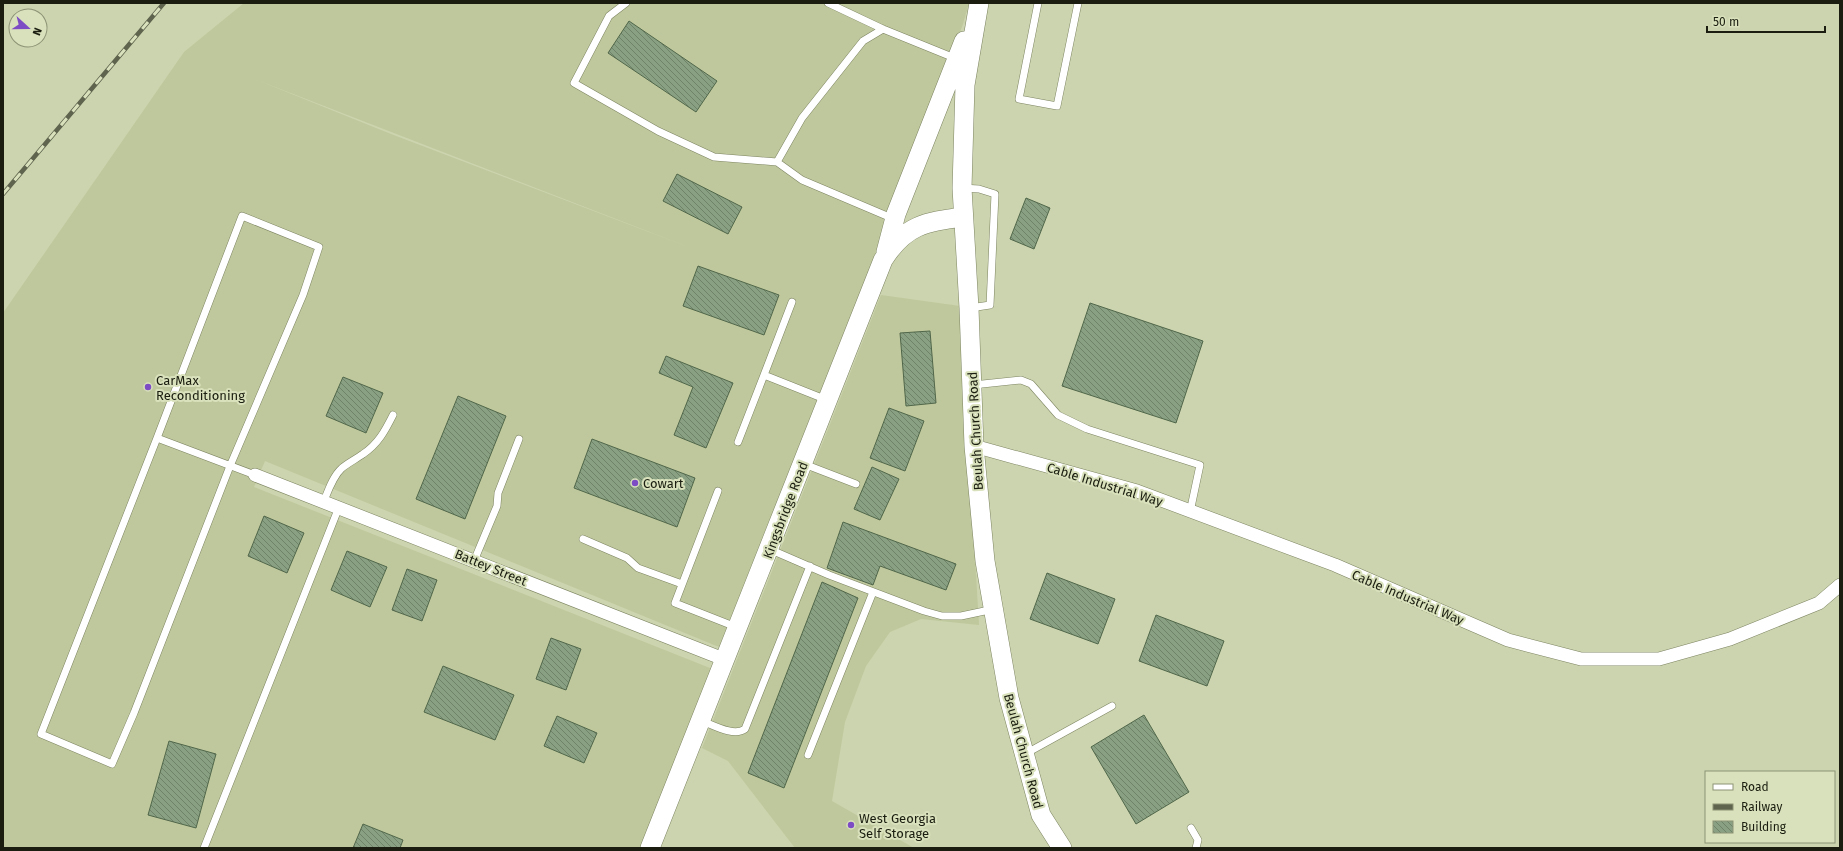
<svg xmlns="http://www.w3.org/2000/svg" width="1843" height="851" viewBox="0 0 1843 851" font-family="'Fira Sans',sans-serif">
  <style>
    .built { fill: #bfc89c; fill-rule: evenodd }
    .building { fill: url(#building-back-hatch); stroke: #51674a }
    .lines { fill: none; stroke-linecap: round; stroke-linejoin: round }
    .lane-casing { stroke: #7c8461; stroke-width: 8 }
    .street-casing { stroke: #7c8461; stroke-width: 14 }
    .secondary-casing { stroke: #7c8461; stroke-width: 20 }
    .lane { stroke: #fff; stroke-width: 7 }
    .street { stroke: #fff; stroke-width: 13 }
    .secondary { stroke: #fff; stroke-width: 19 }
    .rail-casing { stroke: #5e644d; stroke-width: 4.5 }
    .rail { stroke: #d8e1bb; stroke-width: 3; stroke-dasharray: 9; stroke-linecap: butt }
    .poi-dot { fill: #7d4cc5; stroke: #d8e1bb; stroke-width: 1.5 }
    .labels { text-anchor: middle; stroke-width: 4; stroke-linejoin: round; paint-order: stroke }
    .poi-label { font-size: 13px; fill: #1a1d0f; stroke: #d8e1bb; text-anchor: start }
    .street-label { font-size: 13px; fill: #1a1d0f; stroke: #d8e1bb }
  </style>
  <defs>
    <pattern id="building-back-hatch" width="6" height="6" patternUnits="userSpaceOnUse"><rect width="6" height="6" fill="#89a182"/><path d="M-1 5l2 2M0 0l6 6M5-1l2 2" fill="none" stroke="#6f8369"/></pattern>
  </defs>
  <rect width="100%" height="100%" fill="#cbd4ae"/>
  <path class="built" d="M244 3H969L963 24 924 131 719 647 265 461 254 487 715 670 642 848H3V313L184 52ZM257 80 691 248 391 134Z
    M881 295 960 306 979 625 921 619 890 632 866 666 845 722 832 801 914 848H795L728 761 702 748Z"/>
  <path class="building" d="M629 21 717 81 696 112 608 53Z
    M677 174 742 207 728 234 663 201Z
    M1026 198 1050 208 1034 249 1010 239Z
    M698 266 779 295 764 335 683 306Z
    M1090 303 1203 341 1176 423 1062 386Z
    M930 331 936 403 906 406 900 333Z
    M666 356 733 383 706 448 674 435 693 387 659 373Z
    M343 377 383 393 366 433 326 416Z
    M458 396 506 416 465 519 416 499Z
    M889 408 924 421 905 471 870 458Z
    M592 439 695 478 677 527 574 488Z
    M872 467 899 479 880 520 854 509Z
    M264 516 304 533 287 573 248 556Z
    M843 522 956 564 946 590 880 566 873 585 827 568Z
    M347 551 387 567 370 607 331 590Z
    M407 569 437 580 422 621 392 610Z
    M1047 573 1115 599 1098 644 1030 619Z
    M822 582 858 598 784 788 748 773Z
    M1156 615 1224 641 1207 686 1139 661Z
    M551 638 581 649 566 690 536 679Z
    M443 666 514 695 495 740 424 712Z
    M1144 715 1189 792 1136 824 1091 747Z
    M557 716 597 733 584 763 544 746Z
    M169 741 216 754 196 828 148 815Z
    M363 824 403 840 400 848H353Z"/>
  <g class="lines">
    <defs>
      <path id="lane" d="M626 3 609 16 574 83 658 131 714 157 777 162 802 118 863 41 883 29
        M828 3 883 29 957 59
        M1038 3 1019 99 1057 106 1078 3
        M777 162 802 180 894 219
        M962 188 979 189 995 194 990 305 970 308
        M792 302 764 375 827 400
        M973 385 1021 380 1031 384 1058 415 1087 429 1200 465 1190 512
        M157 438 242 216 319 247 303 295 230 466 134 713 112 764 41 734 157 438 255 475
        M738 442 764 375
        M804 464 856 484
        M718 491 675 603 736 627
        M324 501C328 491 333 476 342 468 348 463 356 459 363 454 378 444 385 431 393 415
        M583 539 627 558 638 568 682 584
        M769 549 829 575 924 611 942 616H961L994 609
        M474 561 497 506 498 493 519 439
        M702 721C713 725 734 737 745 729L810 566
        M1025 754 1112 706
        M808 755 873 592
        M1191 828 1198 840 1196 848
        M204 848 339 507"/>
      <path id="street" d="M974 446 1137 491 1335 565 1508 640 1581 659H1659L1730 639 1819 603 1840 585
        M255 475 726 660"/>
      <path id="secondary" d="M979 3 965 85 962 188 969 308 974 446 985 561 1009 698 1041 815 1062 848
        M886 252 896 214 964 41
        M650 848 883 260C905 225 925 222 963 217"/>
    </defs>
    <use href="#lane" class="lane-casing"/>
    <use href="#street" class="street-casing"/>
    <use href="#secondary" class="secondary-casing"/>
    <use href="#lane" class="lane"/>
    <use href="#street" class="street"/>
    <use href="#secondary" class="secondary"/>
    <defs>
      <path id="rail" d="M3 194 164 3"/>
    </defs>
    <use href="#rail" class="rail-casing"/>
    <use href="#rail" class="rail"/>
  </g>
  <g class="poi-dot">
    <circle cx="148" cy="387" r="4"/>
    <circle cx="635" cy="483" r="4"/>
    <circle cx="851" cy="825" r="4"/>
  </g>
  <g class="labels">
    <g class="poi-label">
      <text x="156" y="385">CarMax<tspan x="156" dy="15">Reconditioning</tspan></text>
      <text x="643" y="488">Cowart</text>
      <text x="859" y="823">West Georgia<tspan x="859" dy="15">Self Storage</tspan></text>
    </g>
    <g class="street-label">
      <text transform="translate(975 431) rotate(-93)" y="5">Beulah Church Road</text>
      <text transform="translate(1105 484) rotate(17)" y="5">Cable Industrial Way</text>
      <text transform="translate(785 510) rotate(-69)" y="5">Kingsbridge Road</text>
      <text transform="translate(491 567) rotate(22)" y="5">Battey Street</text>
      <text transform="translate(1408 597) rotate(23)" y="5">Cable Industrial Way</text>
      <text transform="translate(1024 751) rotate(75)" y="5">Beulah Church Road</text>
    </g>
  </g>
  <rect width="1843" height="851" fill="none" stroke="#1a1d0f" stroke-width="8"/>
  <rect x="1705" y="771" width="130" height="72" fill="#d8e1bb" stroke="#8c9376"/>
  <rect x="1713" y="784" width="20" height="6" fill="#ffffff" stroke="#8c9376"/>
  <text x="1741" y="791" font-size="12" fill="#1a1d0f">Road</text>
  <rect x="1713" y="804" width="20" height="6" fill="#5e644d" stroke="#8c9376"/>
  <text x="1741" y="811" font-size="12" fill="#1a1d0f">Railway</text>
  <rect x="1713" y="821" width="20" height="12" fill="url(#building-back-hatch)" stroke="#8c9376"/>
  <text x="1741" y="831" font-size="12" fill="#1a1d0f">Building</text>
  <g transform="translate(28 28) rotate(111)"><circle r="19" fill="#d8e1bb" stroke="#8c9376"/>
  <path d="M0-3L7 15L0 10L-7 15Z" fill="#7d4cc5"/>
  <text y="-6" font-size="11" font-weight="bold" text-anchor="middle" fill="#1a1d0f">N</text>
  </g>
  <path d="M1707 26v6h118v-6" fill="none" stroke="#1a1d0f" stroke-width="2"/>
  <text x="1713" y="26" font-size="12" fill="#1a1d0f" stroke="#d8e1bb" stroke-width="3" paint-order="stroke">50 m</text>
</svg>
